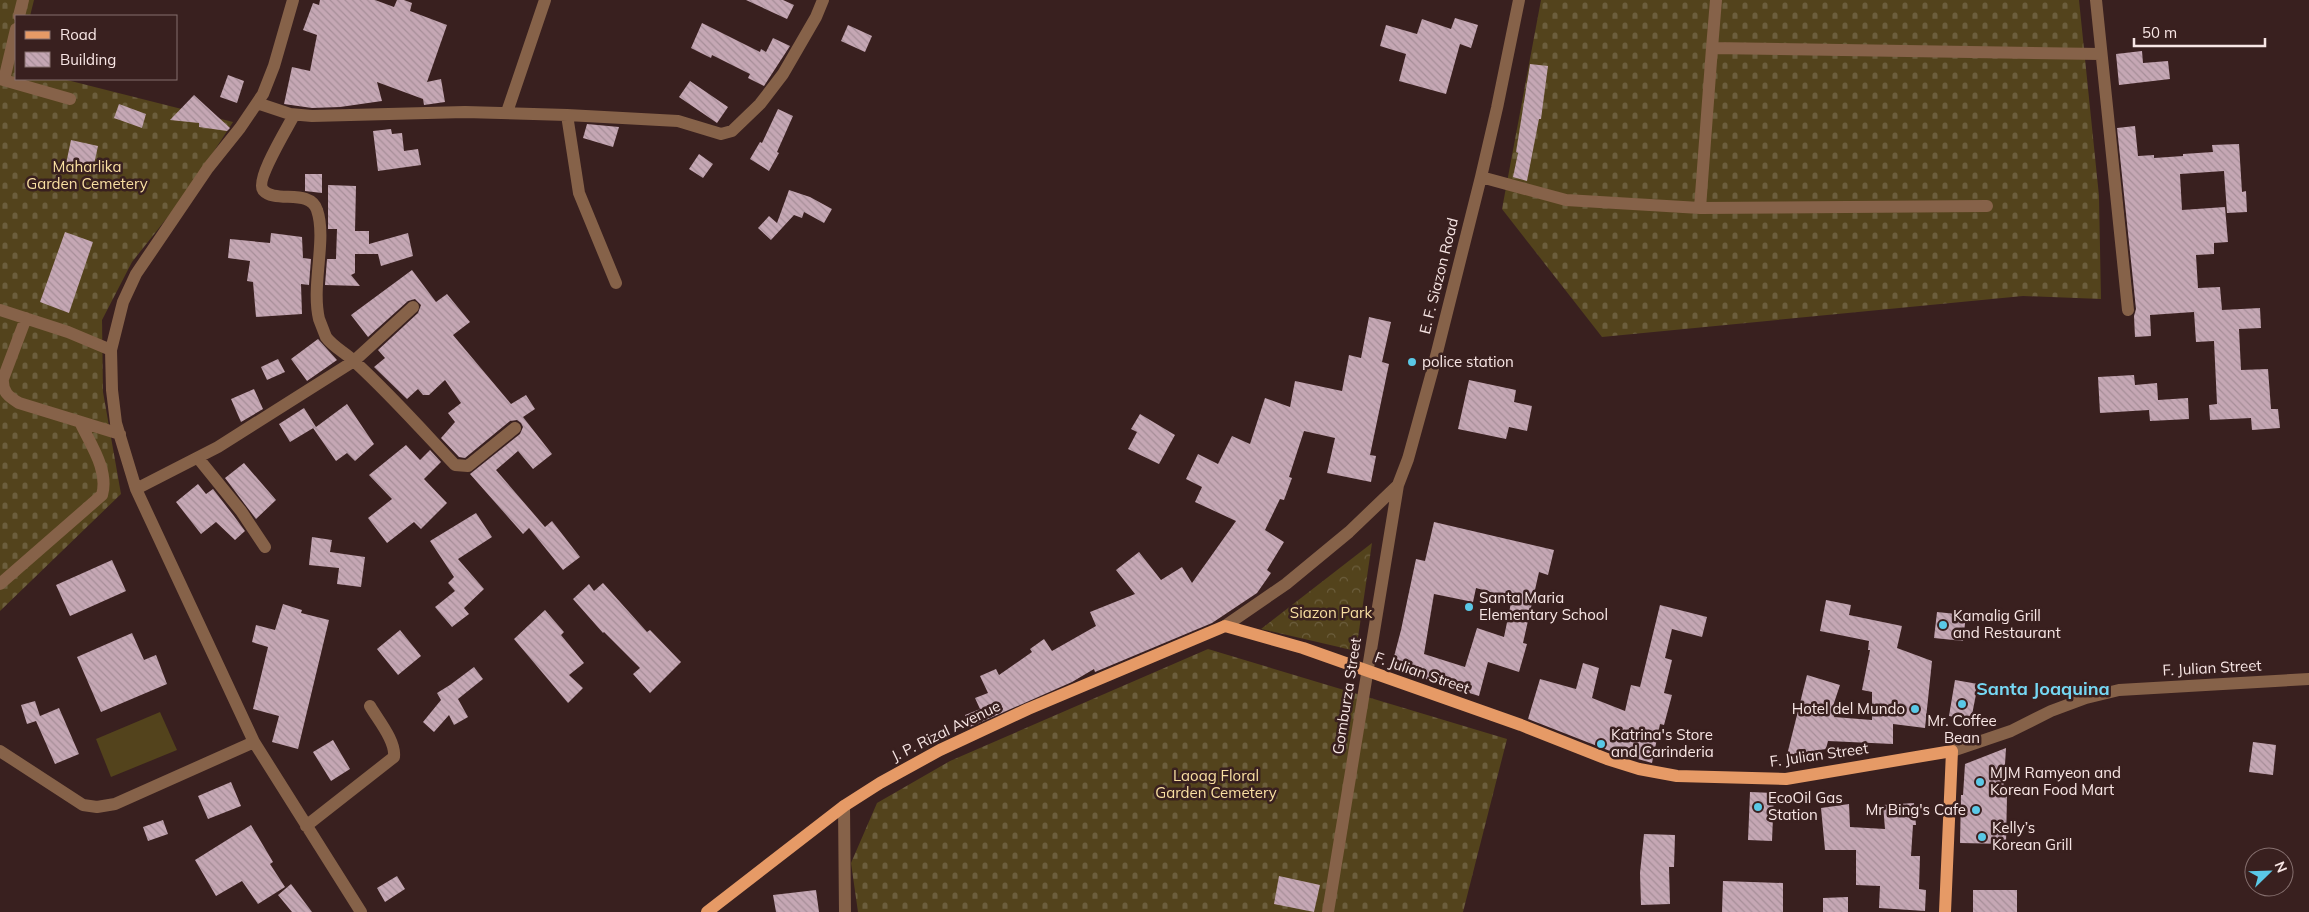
<svg xmlns="http://www.w3.org/2000/svg" width="2309" height="912" viewBox="0 0 2309 912" font-family="Mulish,sans-serif">
  <style>
    .forest { fill: url(#forest-crowns) }
    .cemetery { fill: url(#cemetery-stones) }
    .garden { fill: #53431c }
    .building { fill: url(#building-back-hatch); fill-rule: evenodd }
    .lines { fill: none; stroke-linecap: round; stroke-linejoin: round }
    .minor { stroke: #866249; stroke-width: 12 }
    .major { stroke: #e69a66; stroke-width: 12 }
    .poi-dot { fill: #5ac8e6; stroke: #39201f; stroke-width: 2 }
    .labels { text-anchor: middle; stroke-width: 5; stroke-linejoin: round; paint-order: stroke }
    .park-label { font-size: 15px; fill: #f9dfa2; stroke: #39201f }
    .street-label { font-size: 15px; fill: #f8e6e5; stroke: #39201f }
    .poi-label { font-size: 15px; fill: #f8e6e5; stroke: #39201f; text-anchor: start }
    .quarter-label { font-size: 18px; font-weight: bold; fill: #75d7f3; stroke: #39201f }
  </style>
  <defs>
    <pattern id="forest-crowns" width="20" height="18" patternUnits="userSpaceOnUse" patternTransform="scale(1.25)"><rect width="20" height="18" fill="#53431c"/><path d="M2 6a3 3 0 1 1 6 0M12 15a3 3 0 1 1 6 0" fill="none" stroke="#6c5e3d"/></pattern>
    <pattern id="cemetery-stones" width="16" height="16" patternUnits="userSpaceOnUse" patternTransform="scale(1.25)"><rect width="16" height="16" fill="#53431c"/><path d="M2 7V4a2 2 0 0 1 4 0v3zM10 15v-3a2 2 0 0 1 4 0v3z" fill="#6c5e3d"/></pattern>
    <pattern id="building-back-hatch" width="6" height="6" patternUnits="userSpaceOnUse" patternTransform="scale(1.25)"><rect width="6" height="6" fill="#c5a7b4"/><path d="M-1 5l2 2M0 0l6 6M5-1l2 2" fill="none" stroke="#a68e98"/></pattern>
  </defs>
  <rect width="100%" height="100%" fill="#39201f"/>
  <path class="forest" d="M1372 543 1356 651 1261 629Z"/>
  <path class="cemetery" d="M0 0H34L30 16H16V79H63L233 122 186 194 132 262 102 320 103 392 121 494 0 611Z
    M1541 0H2079L2099 196 2101 299 2023 296 1602 337 1502 209Z
    M1208 649 1507 739 1463 912H858L851 863 877 803 950 761Z"/>
  <path class="garden" d="M160 712 177 750 111 777 96 739Z"/>
  <path class="building" d="M320 0H375L394 7 397 0H404L412 3 410 11 447 25 427 82 441 79 445 102 424 105 423 99 377 82 382 101 340 107 312 108 284 104 292 67 310 71 317 35 303 30 313 3 319 5Z
    M746 0H783L794 5 787 19Z
    M1455 18 1478 25 1471 48 1460 44 1446 94 1399 81 1406 54 1380 46 1386 25 1417 34 1422 19 1451 29Z
    M702 23 760 52 761 49 766 52 773 38 790 46 764 86 748 78 750 74 712 55 711 58 691 48Z
    M848 25 872 36 865 52 841 41Z
    M2142 51 2143 63 2168 61 2170 79 2119 85 2116 54Z
    M1530 64 1548 66 1541 119H1539L1527 181 1513 177 1518 153 1516 152Z
    M228 75 244 81 237 103 220 97Z
    M690 81 728 107 717 123 679 97Z
    M194 95 230 128 227 131 199 127V123L170 120Z
    M119 104 146 114 142 128 114 118Z
    M778 109 793 116 777 152 779 153 769 171 750 159 760 142 762 143Z
    M587 124 619 127 613 147 583 138Z
    M2135 126 2138 156 2154 155V158L2183 156V154L2213 152 2212 145 2239 144 2242 192 2246 191 2247 212 2227 213 2224 171 2180 174 2182 210 2225 207 2228 242 2214 243V254L2196 255 2198 288 2220 287 2222 310 2260 308 2261 328 2239 329 2241 370 2268 369 2271 409H2278L2280 428 2252 430 2251 418 2210 420 2209 405 2217 404 2214 341 2196 342 2194 312 2150 315 2151 336 2135 337 2134 316 2136 309 2117 128Z
    M391 129 392 134 402 133 404 151 418 149 421 165 378 171 373 131Z
    M71 140 98 146 93 169 66 164Z
    M699 154 713 164 703 178 689 169Z
    M305 174H322V193L305 191Z
    M328 185 356 186 355 231H369V244L408 233 413 256 381 266 378 254H355V273L351 275 360 286 325 285 327 259H336L337 229H328Z
    M789 190 810 197 832 209 824 223 804 212 802 218 794 215 771 240 758 228 769 216 777 223Z
    M65 232 93 242 69 313 40 302Z
    M271 233 302 237 303 258 311 259 309 285 301 284 302 314 256 317 253 282 247 281 250 261 228 258 230 239 270 243Z
    M412 270 436 302 447 294 470 322 453 335 511 404 526 395 535 409 523 417 552 454 533 469 518 451 496 470 545 527 552 521 580 557 563 570 529 528 523 534 470 474 520 434 523 427 521 423 517 420 510 421 465 458 459 457 441 438 455 422 448 413 461 403 445 380 429 395H423L418 389 407 399 374 367 385 358 378 350 418 313 421 305 415 299 408 301 368 337 351 315Z
    M1369 317 1391 322 1382 362 1389 364 1370 455 1376 456 1371 482 1327 473 1335 438 1304 431 1289 477 1292 478 1284 500 1280 499 1265 530 1284 542 1267 570 1271 573 1257 593 1212 623 1095 672 1094 669 1072 682 970 727 965 715 980 709 975 698 988 693 980 676 996 669 999 675 1032 652 1030 649 1044 639 1052 651 1096 626 1090 612 1135 594 1116 570 1139 552 1161 580 1182 567 1192 583 1236 521 1195 502 1202 487 1186 479 1198 454 1218 464 1232 436 1250 444 1265 398 1290 407 1295 381 1342 391 1349 355 1361 358Z
    M318 339 337 360 307 381 291 359Z
    M278 359 285 372 267 380 261 367Z
    M2134 375 2135 385 2157 383 2158 400 2188 398 2189 419 2150 421 2149 410 2100 413 2098 377Z
    M1469 380 1516 390 1514 402 1532 406 1527 431 1509 427 1506 439 1458 429Z
    M254 389 263 409 241 422 231 399Z
    M347 404 374 444 355 461 347 453 336 461 313 428 315 427 290 442 279 424 304 408 316 427Z
    M1140 414 1175 435 1159 464 1128 449 1137 432 1131 429Z
    M406 445 420 460 430 450 441 462 424 479 447 503 421 529 414 522 387 543 368 518 392 499 369 475Z
    M244 463 276 500 256 519 225 478Z
    M198 484 206 494 213 489 234 516 245 531 235 540 216 522 201 534 176 502Z
    M476 513 492 537 458 559 484 589 464 608 469 614 452 627 435 607 455 591 448 583 454 577 430 541Z
    M1434 522 1554 550 1548 575 1539 572 1523 643 1527 644 1519 672 1488 662 1479 696 1391 668 1401 630 1416 559 1425 561ZM1476 588 1512 598 1504 637 1477 628 1465 667 1424 654 1434 594 1473 602Z
    M312 537 332 540 330 552 365 557 361 587 337 584 339 568 309 565Z
    M112 560 126 591 70 616 56 585Z
    M603 583 647 632 650 630 681 662 650 693 633 674 640 668 604 632 603 633 573 599 589 584 594 591Z
    M1826 600 1851 605 1849 615 1902 626 1897 648 1932 661 1925 728 1893 724V744L1828 741 1826 749 1787 755 1807 675 1840 685 1831 712 1835 713 1834 717 1872 720V692L1862 690 1870 650H1868L1869 641 1820 631Z
    M283 604 302 610 301 613 329 620 298 749 272 742 279 716 253 709 268 647 252 642 256 625 275 630Z
    M1660 605 1707 617 1702 637 1672 629 1665 658 1672 660 1664 693 1672 695 1664 725 1660 724 1652 763 1610 751 1528 719 1540 679 1576 689 1583 663 1599 668 1592 698 1625 711 1631 685 1640 687Z
    M545 610 564 632 561 635 584 663 569 675 583 688 568 703 514 639Z
    M1937 612 1966 615 1963 641 1934 638Z
    M400 630 421 656 398 675 377 649Z
    M132 633 144 660 156 655 167 684 101 712 77 657Z
    M474 667 483 679 458 699 468 717 454 725 449 715 434 732 423 722 441 700 437 693 450 685Z
    M1955 680 1978 684 1971 720 1949 716Z
    M35 701 40 716 59 708 79 754 55 764 36 721 27 724 21 705Z
    M333 740 350 769 331 781 313 752Z
    M2253 742 2276 745 2273 775 2249 772Z
    M2006 748 2003 796H2007L2006 844 1960 843 1961 795H1963L1965 764Z
    M231 782 241 806 208 819 198 796Z
    M1750 792 1774 793 1772 841 1748 840Z
    M1914 803 1916 825H1913L1911 856H1920L1919 889 1926 890 1925 911 1879 908 1880 886 1856 885V850H1825L1821 808 1849 804 1850 827 1885 829 1883 805Z
    M163 820 168 834 148 841 143 827Z
    M251 825 273 862 270 864 285 887 258 904 242 881 216 896 195 860Z
    M1644 834 1675 835 1674 867H1669L1670 904 1641 905 1640 873Z
    M397 876 405 889 385 902 377 888Z
    M1279 876 1320 885 1314 912 1274 904Z
    M1723 881 1783 883V912H1722Z
    M291 884 312 912H292L278 895Z
    M816 890 819 912H776L773 895Z
    M1973 890H2017V912H1973Z
    M1848 897V912H1823V898Z"/>
  <g class="lines">
    <path class="minor" d="M293 0 274 66 263 94 240 128 208 168 136 274 123 302 111 350 112 390 116 423 136 489 254 742 361 912
      M2096 0 2128 310
      M19 16 23 0
      M1712 48 1716 0
      M0 79 70 99
      M4 80 16 29
      M257 103 290 114 312 116 465 112 567 115 678 121 721 134 732 131 760 104 783 74 816 17 823 0
      M507 112 545 0
      M294 115C288 127 255 180 263 190 275 204 310 188 317 210 327 239 311 285 319 319 321 324 324 332 326 337 333 347 346 353 355 362 390 394 422 430 455 465L468 466 515 428
      M567 115 579 193 616 283
      M1481 177 1566 200 1700 208 1987 206
      M1700 208 1712 48 2100 54
      M0 310 68 332 111 350
      M26 318 3 379C2 392 9 397 19 403L120 434
      M198 458 241 511 265 547
      M136 489 218 447 354 361 413 307
      M0 584 102 495C109 471 91 445 81 424
      M1225 626 1286 584 1349 532 1398 485 1408 459 1432 372 1481 177 1497 108 1519 0
      M0 751 83 805 97 807 115 804 254 742
      M1952 751 2011 731 2051 711 2086 698 2119 690 2309 679
      M844 806 845 912
      M306 826 394 757C396 741 378 720 370 706
      M1328 912 1398 485"/>
    <path class="major" d="M707 912 844 806 880 783 940 750 1028 709 1225 626 1303 648 1521 725 1607 759 1639 769 1677 776 1786 779 1952 751 1945 912"/>
  </g>
  <g class="poi-dot">
    <circle cx="1412" cy="362" r="5"/>
    <circle cx="1469" cy="607" r="5"/>
    <circle cx="1943" cy="625" r="5"/>
    <circle cx="1962" cy="704" r="5"/>
    <circle cx="1915" cy="709" r="5"/>
    <circle cx="1601" cy="744" r="5"/>
    <circle cx="1980" cy="782" r="5"/>
    <circle cx="1758" cy="807" r="5"/>
    <circle cx="1976" cy="810" r="5"/>
    <circle cx="1982" cy="837" r="5"/>
  </g>
  <g class="labels">
    <g class="park-label">
      <text x="87" y="172">Maharlika<tspan x="87" dy="17">Garden Cemetery</tspan></text>
      <text x="1331" y="618">Siazon Park</text>
      <text x="1216" y="781">Laoag Floral<tspan x="1216" dy="17">Garden Cemetery</tspan></text>
    </g>
    <g class="street-label">
      <text transform="translate(1439 276) rotate(-76)" y="5">E. F. Siazon Road</text>
      <text transform="translate(2212 668) rotate(-3)" y="5">F. Julian Street</text>
      <text transform="translate(1422 673) rotate(19)" y="5">F. Julian Street</text>
      <text transform="translate(1347 696) rotate(-81)" y="5">Gomburza Street</text>
      <text transform="translate(946 731) rotate(-26)" y="5">J. P. Rizal Avenue</text>
      <text transform="translate(1819 755) rotate(-8)" y="5">F. Julian Street</text>
    </g>
    <g class="poi-label">
      <text x="1422" y="367">police station</text>
      <text x="1479" y="603">Santa Maria<tspan x="1479" dy="17">Elementary School</tspan></text>
      <text x="1953" y="621">Kamalig Grill<tspan x="1953" dy="17">and Restaurant</tspan></text>
      <text x="1905" y="714" text-anchor="end">Hotel del Mundo</text>
      <text x="1962" y="726" text-anchor="middle">Mr. Coffee<tspan x="1962" dy="17">Bean</tspan></text>
      <text x="1611" y="740">Katrina's Store<tspan x="1611" dy="17">and Carinderia</tspan></text>
      <text x="1990" y="778">MJM Ramyeon and<tspan x="1990" dy="17">Korean Food Mart</tspan></text>
      <text x="1768" y="803">EcoOil Gas<tspan x="1768" dy="17">Station</tspan></text>
      <text x="1966" y="815" text-anchor="end">Mr Bing's Cafe</text>
      <text x="1992" y="833">Kelly’s<tspan x="1992" dy="17">Korean Grill</tspan></text>
    </g>
    <g class="quarter-label">
      <text x="2043" y="695">Santa Joaquina</text>
    </g>
  </g>
  <rect x="15" y="15" width="162" height="65" fill="#39201f" stroke="#856f6e"/>
  <rect x="25" y="31" width="25" height="8" fill="#e69a66" stroke="#856f6e"/>
  <text x="60" y="40" font-size="15" fill="#f8e6e5">Road</text>
  <rect x="25" y="52" width="25" height="15" fill="url(#building-back-hatch)" stroke="#856f6e"/>
  <text x="60" y="65" font-size="15" fill="#f8e6e5">Building</text>
  <g transform="translate(2269 872) rotate(67)"><circle r="24" fill="#39201f" stroke="#856f6e"/>
  <path d="M0-4L9 19L0 12L-9 19Z" fill="#5ac8e6"/>
  <text y="-8" font-size="14" font-weight="bold" text-anchor="middle" fill="#f8e6e5">N</text>
  </g>
  <path d="M2134 38v8h131v-8" fill="none" stroke="#f8e6e5" stroke-width="2.5"/>
  <text x="2142" y="38" font-size="15" fill="#f8e6e5" stroke="#39201f" stroke-width="4" paint-order="stroke">50 m</text>
</svg>
